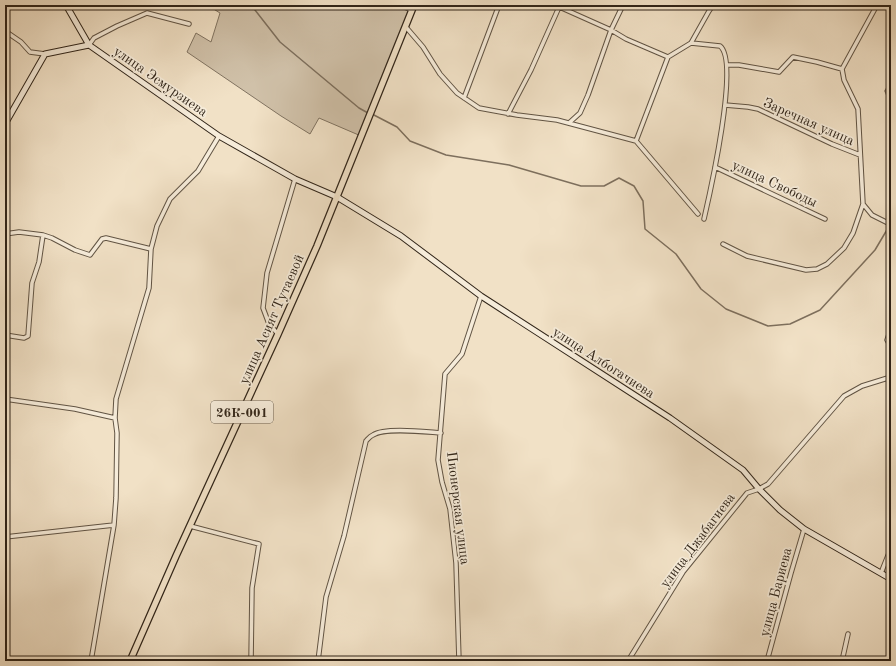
<svg xmlns="http://www.w3.org/2000/svg" width="896" height="666" viewBox="0 0 896 666" font-family="'Old Standard TT',serif">
  <style>
    .green { fill: #d0c1a9; stroke: #807361 }
    .lines { fill: none; stroke-linecap: round; stroke-linejoin: round }
    .stream { stroke: #7d6f5d; stroke-width: 1.5 }
    .street-casing { stroke: #615444; stroke-width: 5.5 }
    .secondary-casing { stroke: #312519; stroke-width: 7 }
    .primary-casing { stroke: #312519; stroke-width: 8 }
    .street { stroke: #f6ecda; stroke-width: 3.5 }
    .secondary { stroke: #f6ecda; stroke-width: 5 }
    .primary { stroke: #f1e1c6; stroke-width: 5.5 }
    .labels { text-anchor: middle; stroke-width: 3.5; stroke-linejoin: round; paint-order: stroke }
    .shield { fill: #f6ecda; stroke: #6c6153; stroke-width: 1 }
    .shield-label { font-size: 13px; font-weight: bold; fill: #312519 }
    .street-label { font-size: 14px; fill: #312519; stroke: #f6ecda }
  </style>
  <rect width="100%" height="100%" fill="#f1e1c6"/>
  <filter id="stains"><feTurbulence type="fractalNoise" baseFrequency=".005" numOctaves="4"/><feColorMatrix values="0 0 0 0 .2 0 0 0 0 .09 0 0 0 0 .02 0 0 0 .5 -.17"/></filter>
  <radialGradient id="worn" r=".72"><stop offset=".6" stop-color="#630" stop-opacity="0"/><stop offset="1" stop-color="#630" stop-opacity=".3"/></radialGradient>
  <path class="green" d="M207 5H399L412 10 361 136 319 118 310 134 281 116 187 52 196 33 211 42 220 13Z"/>
  <g class="lines">
    <path class="stream" d="M251 5 280 42 359 108 368 113
      M891 81 885 91 891 105
      M372 114 397 127 410 141 446 155 509 165 581 186H604L619 178 634 186 643 201 645 229 676 254 701 289 726 309 768 326 790 324 820 310 875 250 891 223"/>
    <defs>
      <path id="street" d="M399 5 412 10
        M555 5 611 30 626 39 668 57
        M877 5 842 69 844 80 858 109 863 204 872 215 888 223
        M405 26 423 47 440 74 457 93 479 108 517 115 557 120 636 141 698 214
        M5 31 21 42 30 52 45 54
        M691 43 720 46C740 61 710 193 704 219
        M89 45 94 38 117 26 147 13 189 24
        M727 65H739L779 72 793 57 817 62 842 69
        M464 98 499 5
        M725 105 748 107 758 109 832 144 860 155
        M508 114 531 70 560 5
        M569 123 580 113 588 95 611 30 623 5
        M636 141 668 57 691 43 709 11 713 5
        M715 167 825 219
        M5 234 19 232 43 235 52 238 75 250 90 255 102 239 106 238 151 249
        M723 244 747 256 806 270 817 269 827 264 844 248 853 233 863 204
        M891 328 887 340 891 347
        M278 334 269 324 263 308 267 273 295 179
        M5 335 24 338 28 336 32 283 39 262 43 235
        M5 399 75 409 115 418
        M190 526 259 544 252 588 251 661
        M5 537 114 525
        M881 573 891 548
        M91 661 114 525 116 498 117 433 115 418 116 399 149 288 151 249 157 226 170 199 198 171 219 136
        M318 661 326 597 344 536 366 441C368 439 370 436 373 435 385 427 426 432 441 433
        M459 661 456 563 450 509 442 482 438 460 445 374 462 354 481 296
        M628 661 683 572 747 493 759 489 768 484 844 396 862 386 891 377
        M767 661 791 573 804 529
        M842 661 848 634"/>
      <path id="secondary" d="M66 5 89 45 219 136 295 179 337 197 401 236 481 296 670 418 743 470 759 489 780 510 804 529 891 579
        M5 124 45 54 89 45"/>
      <path id="primary" d="M130 661 176 556 278 334 317 246 414 5"/>
    </defs>
    <use href="#street" class="street-casing"/>
    <use href="#secondary" class="secondary-casing"/>
    <use href="#primary" class="primary-casing"/>
    <use href="#street" class="street"/>
    <use href="#secondary" class="secondary"/>
    <use href="#primary" class="primary"/>
  </g>
  <g class="labels">
    <rect class="shield" x="211" y="401" width="62" height="22" rx="3"/>
    <g class="shield-label">
      <text x="242" y="417">26К-001</text>
    </g>
    <g class="street-label">
      <text transform="translate(161 81) rotate(35)" y="5">улица Эсмурзиева</text>
      <text transform="translate(809 121) rotate(24)" y="5">Заречная улица</text>
      <text transform="translate(775 183) rotate(25)" y="5">улица Свободы</text>
      <text transform="translate(271 319) rotate(-66)" y="5">улица Асият Тутаевой</text>
      <text transform="translate(604 362) rotate(33)" y="5">улица Албогачиева</text>
      <text transform="translate(459 508) rotate(83)" y="5">Пионерская улица</text>
      <text transform="translate(697 540) rotate(-53)" y="5">улица Джабагиева</text>
      <text transform="translate(775 592) rotate(-75)" y="5">улица Бариева</text>
    </g>
  </g>
  <rect width="896" height="666" fill="none" stroke="#f1e1c6" stroke-width="20"/>
  <rect x="6" y="6" width="884" height="654" fill="none" stroke="#312519" stroke-width="2"/>
  <rect x="10" y="10" width="876" height="646" fill="none" stroke="#312519"/>
  <rect width="100%" height="100%" filter="url(#stains)"/>
  <rect width="100%" height="100%" fill="url(#worn)"/>
</svg>
